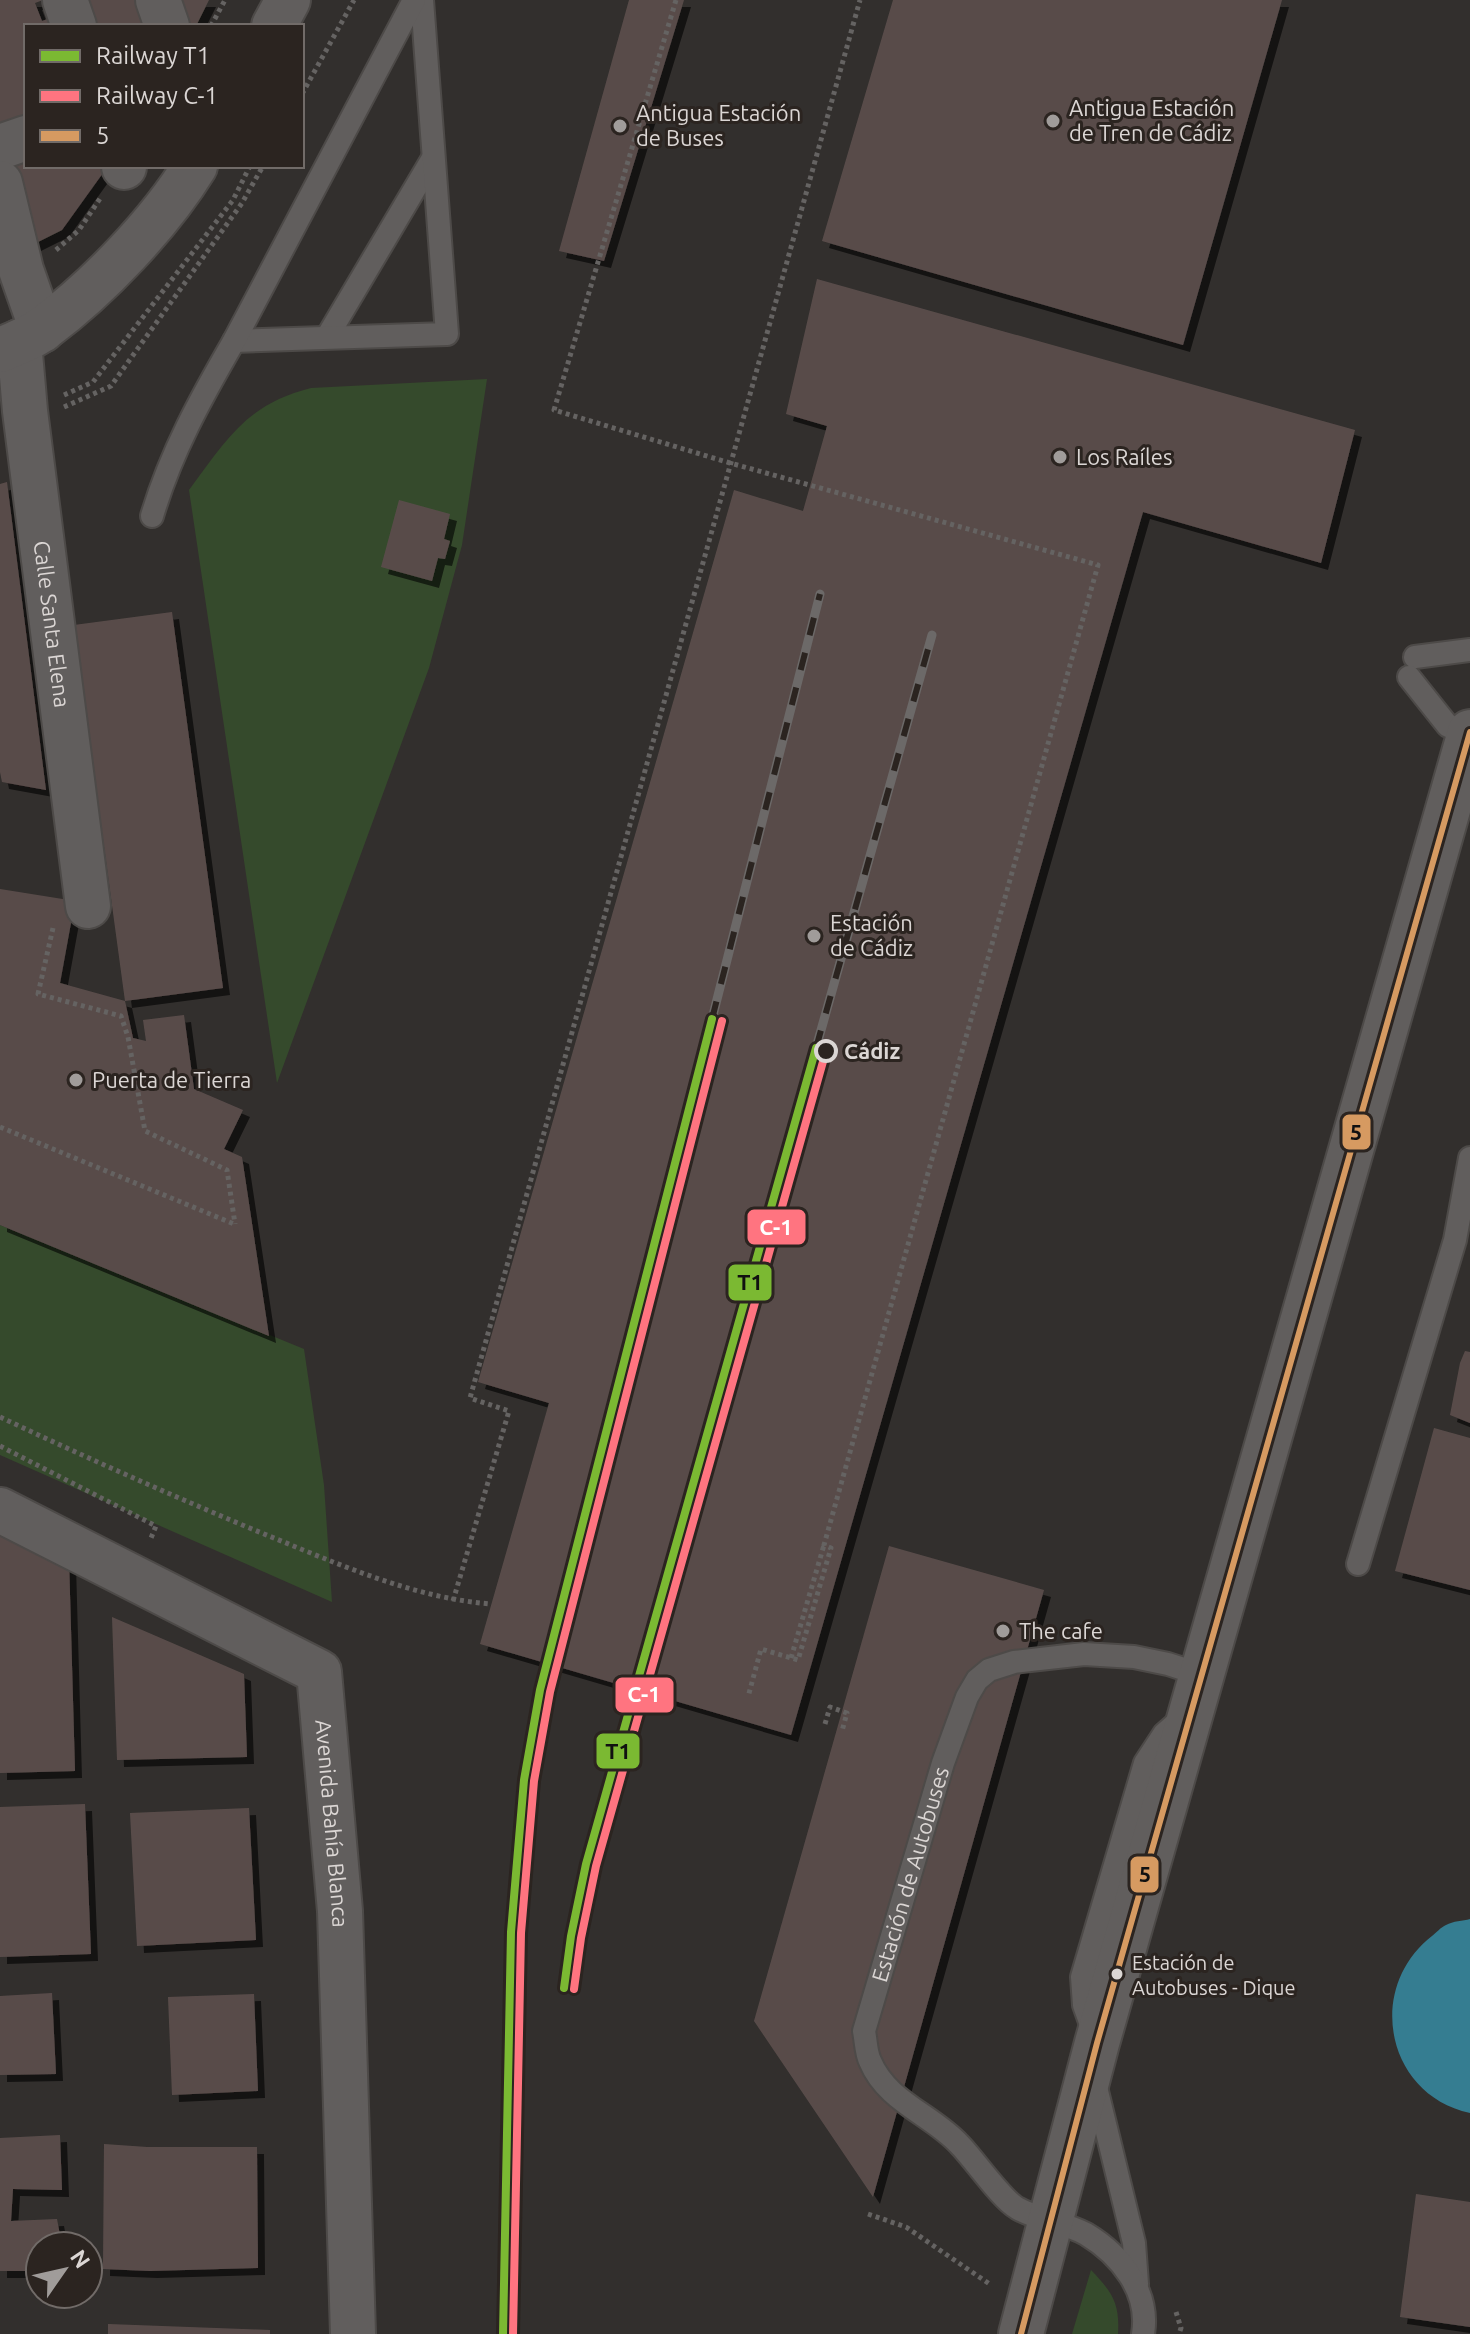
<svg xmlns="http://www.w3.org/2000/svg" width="1470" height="2334" viewBox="0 0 1470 2334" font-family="Ubuntu,sans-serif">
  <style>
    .green { fill: #354a2c }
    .water { fill: #357d91 }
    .building { fill: #594c4a; filter: url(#shadow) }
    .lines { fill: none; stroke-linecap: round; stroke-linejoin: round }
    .lane-casing { stroke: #4d4a48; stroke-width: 26 }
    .street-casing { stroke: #4d4a48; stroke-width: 48 }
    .secondary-casing { stroke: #4d4a48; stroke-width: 48 }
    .path { stroke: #656362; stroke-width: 5; stroke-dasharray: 4 4; stroke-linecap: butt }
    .lane { stroke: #615e5d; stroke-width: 22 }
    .street { stroke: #615e5d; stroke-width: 44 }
    .secondary { stroke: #615e5d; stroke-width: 44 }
    .rail-casing { stroke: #6c6968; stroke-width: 9 }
    .rail { stroke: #2b2420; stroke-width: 6; stroke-dasharray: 18; stroke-linecap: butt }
    .bus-1-casing { stroke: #2b2420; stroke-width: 12 }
    .bus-1 { stroke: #d69a61; stroke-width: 6 }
    .rail-1-casing { stroke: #2b2420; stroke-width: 14 }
    .rail-2-casing { stroke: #2b2420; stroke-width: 14 }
    .rail-1 { stroke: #7bb932; stroke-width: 8 }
    .rail-2 { stroke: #ff7480; stroke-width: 8 }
    .poi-dot { fill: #a09c9a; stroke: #2b2420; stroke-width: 3 }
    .stop-dot { fill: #2b2420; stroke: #dbd6d4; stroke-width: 4 }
    .bus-dot { fill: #dbd6d4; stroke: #2b2420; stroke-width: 3 }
    .labels { text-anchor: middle; stroke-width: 6; stroke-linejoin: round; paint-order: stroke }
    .bus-label { font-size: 20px; fill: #dbd6d4; stroke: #2b2420; text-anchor: start }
    .poi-label { font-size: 22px; fill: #dbd6d4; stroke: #2b2420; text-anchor: start }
    .street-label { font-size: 22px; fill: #dbd6d4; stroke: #2b2420 }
    .stop-label { font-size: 22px; font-weight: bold; fill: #dbd6d4; stroke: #2b2420; text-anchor: start }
    .line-badge { stroke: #2b2420; stroke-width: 3 }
    .badge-label { font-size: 22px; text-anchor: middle; font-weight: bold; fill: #fff }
    .pale-badge-label { font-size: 22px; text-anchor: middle; font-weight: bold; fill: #111 }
  </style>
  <defs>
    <filter id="shadow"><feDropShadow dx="7" dy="7" stdDeviation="0" flood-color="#0009"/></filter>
  </defs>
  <rect width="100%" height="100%" fill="#322f2d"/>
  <path class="green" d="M487 379 462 545 429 668 277 1083 189 490C227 439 247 404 311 388Z
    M0 1225 304 1349 324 1485 332 1602 0 1455Z
    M1091 2270C1112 2292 1120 2303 1118 2334H1072Z"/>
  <path class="water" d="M1470 1919V2113C1386 2095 1365 1988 1432 1936 1436 1933 1441 1927 1446 1925 1453 1921 1463 1921 1470 1919Z"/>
  <path class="building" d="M0 0H43L35 3 42 21 56 16 60 26H26V127L0 135Z
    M75 0H149L159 26H84Z
    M167 0H209L196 26H177Z
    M629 0H684L604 261 559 251Z
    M893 0H1282L1183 345 822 241Z
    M26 151V166H108L62 230 28 247 7 158Z
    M817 279 1355 430 1321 563 1143 512 791 1735 480 1644 549 1403 478 1382 734 490 803 511 827 426 786 414Z
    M7 482 46 790 2 782 0 772V484Z
    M399 500 450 514 444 539 450 541 445 559 438 558 432 581 381 567Z
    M172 612 223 988 125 1001 74 625Z
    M0 889 75 901 60 983 125 1001 133 1038 146 1041 143 1020 184 1015 194 1089 243 1110 224 1149 242 1157 269 1336 0 1225Z
    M1465 1351 1470 1352V1423L1450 1415 1460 1363Z
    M1434 1428 1470 1438V1590L1395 1571Z
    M0 1528 69 1558 75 1771 0 1773Z
    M889 1546 1044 1590 873 2197 754 2021Z
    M112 1617 244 1674 247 1757 117 1760Z
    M85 1804 91 1954 0 1957V1807Z
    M249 1808 256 1940 137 1946 130 1813Z
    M52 1993 56 2074 0 2075V1996Z
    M254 1994 258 2091 172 2095 168 1997Z
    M60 2135 62 2190 13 2189 11 2221 57 2219 62 2246H40V2271H0V2138Z
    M104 2144 147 2147H257L258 2268 150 2271 103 2269Z
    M1416 2194 1470 2202V2327L1400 2317Z
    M108 2324 270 2330V2334H108Z"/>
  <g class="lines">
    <defs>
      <g id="lane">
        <path d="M327 337 433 158"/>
        <path d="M234 341 447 334 422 0"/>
        <path d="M152 516C171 452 201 398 234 341L414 0"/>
        <path d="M1415 657 1470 650"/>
        <path d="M1409 677 1448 726 1470 731"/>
        <path d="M1358 1564 1455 1240 1470 1158"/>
        <path d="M1094 2033 1084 2005 1082 1977 1145 1763 1164 1734 1180 1720"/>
        <path d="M1095 2083 1134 2243 1137 2284"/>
        <path id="s1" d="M1143 2334C1150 2292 1121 2255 1086 2234 1064 2222 1037 2220 1017 2208 1001 2199 974 2159 959 2144 931 2114 887 2102 870 2061 866 2053 866 2041 864 2031L943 1763 967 1697 977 1680 989 1670 1014 1662 1084 1654 1134 1657 1168 1664 1202 1675"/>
      </g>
      <g id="street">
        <path d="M65 0 74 26"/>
        <path d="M158 0 167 26"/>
        <path d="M0 147 26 138"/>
        <path d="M124 166V167"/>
        <path d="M0 183 21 270 42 330"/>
        <path id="s2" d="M19 342 25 411 88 906"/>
        <path id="s3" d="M0 1510 319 1672 340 1911 353 2334"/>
      </g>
      <path id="secondary" d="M274 26 288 0
        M0 350C15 344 31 338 44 328 98 288 160 223 195 166
        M1021 2334 1097 2043 1470 732"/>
    </defs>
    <use href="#lane" class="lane-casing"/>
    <use href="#street" class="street-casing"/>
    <use href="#secondary" class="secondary-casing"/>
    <path class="path" d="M676 0 554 410 730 463 1098 565 824 1545 831 1548 798 1660 761 1649 748 1697
      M211 26 225 0
      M302 94 354 0
      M56 250 79 230 101 197
      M64 395 93 382 233 200 250 166
      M64 407 111 386 242 203 263 166
      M53 928 38 994 121 1016 128 1037 145 1131 227 1170 235 1224
      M0 1127 234 1224
      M0 1417C87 1458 175 1497 264 1534 336 1563 413 1598 491 1604
      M0 1446 156 1526 151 1538
      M453 1601 509 1411 470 1398 860 0
      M791 1658 824 1545
      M825 1724 830 1707 847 1713 842 1731
      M868 2214 906 2227 991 2285
      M1176 2312 1181 2328 1179 2334"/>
    <use href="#lane" class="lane"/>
    <use href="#street" class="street"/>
    <use href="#secondary" class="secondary"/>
    <defs>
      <path id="rail" d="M712 1019 820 594
        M816 1048 932 635"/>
    </defs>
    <use href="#rail" class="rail-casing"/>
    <use href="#rail" class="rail"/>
    <defs>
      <path id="bus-1" d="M1021 2334 1097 2043 1470 732"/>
    </defs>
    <use href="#bus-1" class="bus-1-casing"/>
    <use href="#bus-1" class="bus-1"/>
    <defs>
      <path id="rail-1" d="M564 1988 571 1936 586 1864 816 1048
        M503 2334 511 1932 524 1780 540 1690 712 1019"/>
      <path id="rail-2" d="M574 1989 581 1938 596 1866 826 1051
        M513 2334 521 1933 534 1781 550 1692 722 1021"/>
    </defs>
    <use href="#rail-1" class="rail-1-casing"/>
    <use href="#rail-2" class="rail-2-casing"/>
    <use href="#rail-1" class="rail-1"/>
    <use href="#rail-2" class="rail-2"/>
  </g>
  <g class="poi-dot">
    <circle cx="1053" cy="121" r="8"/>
    <circle cx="620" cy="126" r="8"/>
    <circle cx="1060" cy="457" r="8"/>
    <circle cx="814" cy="936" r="8"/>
    <circle cx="76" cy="1080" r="8"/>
    <circle cx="1003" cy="1631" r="8"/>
  </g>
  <circle class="stop-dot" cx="826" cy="1051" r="10"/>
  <circle class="bus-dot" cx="1117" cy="1974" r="7"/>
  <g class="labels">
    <g class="bus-label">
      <text x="1132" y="1970">Estación de<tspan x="1132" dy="25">Autobuses - Dique</tspan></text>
    </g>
    <g class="poi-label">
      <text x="1069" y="116">Antigua Estación<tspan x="1069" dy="25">de Tren de Cádiz</tspan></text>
      <text x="636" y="121">Antigua Estación<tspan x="636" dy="25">de Buses</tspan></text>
      <text x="1076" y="465">Los Raíles</text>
      <text x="830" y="931">Estación<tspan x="830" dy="25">de Cádiz</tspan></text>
      <text x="92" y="1088">Puerta de Tierra</text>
      <text x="1019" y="1639">The cafe</text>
    </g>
    <g class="street-label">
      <text dy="8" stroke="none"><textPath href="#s2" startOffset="284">Calle Santa Elena</textPath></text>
      <text dy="8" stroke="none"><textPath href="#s3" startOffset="510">Avenida Bahía Blanca</textPath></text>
      <text dy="8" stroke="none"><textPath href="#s1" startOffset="600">Estación de Autobuses</textPath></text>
    </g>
    <g class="stop-label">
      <text x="844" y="1059">Cádiz</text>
    </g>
  </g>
  <g class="line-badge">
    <rect x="1341" y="1113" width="31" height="38" rx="8" fill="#d69a61"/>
    <rect x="746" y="1208" width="61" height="38" rx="8" fill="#ff7480"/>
    <rect x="727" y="1263" width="46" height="39" rx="8" fill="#7bb932"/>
    <rect x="614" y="1676" width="61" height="38" rx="8" fill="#ff7480"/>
    <rect x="595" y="1732" width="46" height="38" rx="8" fill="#7bb932"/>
    <rect x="1129" y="1855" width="31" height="39" rx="8" fill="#d69a61"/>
  </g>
  <g class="badge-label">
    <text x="776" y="1235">C-1</text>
    <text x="644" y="1702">C-1</text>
  </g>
  <g class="pale-badge-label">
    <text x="1356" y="1140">5</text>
    <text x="750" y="1290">T1</text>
    <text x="618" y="1759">T1</text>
    <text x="1145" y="1882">5</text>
  </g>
  <rect x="24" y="24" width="280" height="144" fill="#2b2420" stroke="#716b68" stroke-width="2"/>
  <rect x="40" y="50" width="40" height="12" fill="#7bb932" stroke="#716b68" stroke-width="2"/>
  <text x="96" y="64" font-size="24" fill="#dbd6d4">Railway T1</text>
  <rect x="40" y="90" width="40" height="12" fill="#ff7480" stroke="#716b68" stroke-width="2"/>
  <text x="96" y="104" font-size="24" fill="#dbd6d4">Railway C-1</text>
  <rect x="40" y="130" width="40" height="12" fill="#d69a61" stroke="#716b68" stroke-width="2"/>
  <text x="96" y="144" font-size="24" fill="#dbd6d4">5</text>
  <g transform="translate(64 2270) rotate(56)"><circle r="38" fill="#2b2420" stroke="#716b68" stroke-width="2"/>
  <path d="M0-6L14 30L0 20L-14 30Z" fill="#a09c9a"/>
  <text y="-12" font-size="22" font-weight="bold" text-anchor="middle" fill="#dbd6d4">N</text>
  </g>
</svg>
